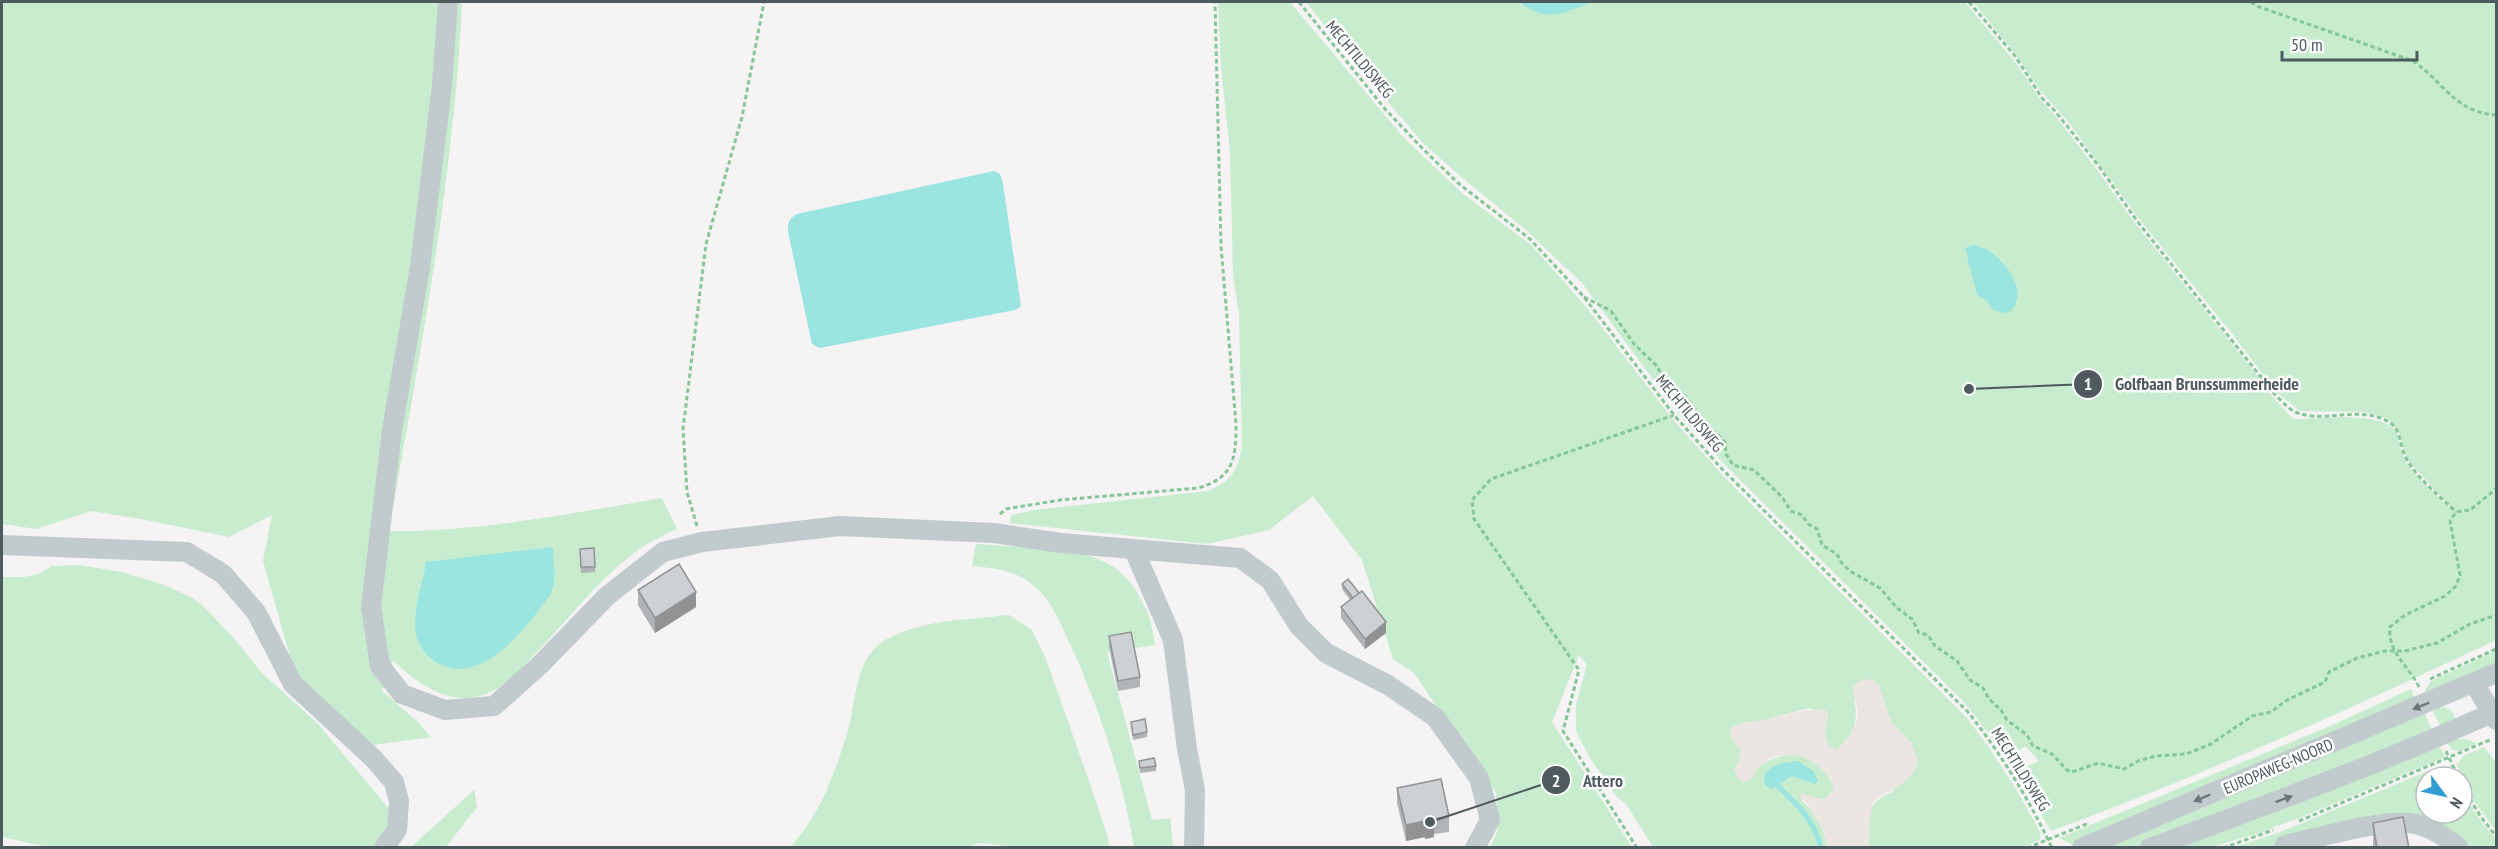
<svg xmlns="http://www.w3.org/2000/svg" width="2498" height="849" viewBox="0 0 2498 849" font-family="'PT Sans Narrow',sans-serif">
  <style>
    .green { fill: #c8ecce; fill-rule: evenodd }
    .sand { fill: #ece6e2 }
    .water { fill: #9ae4e2 }
    .lines { fill: none; stroke-linecap: round; stroke-linejoin: round }
    .stream { stroke: #9ae4e2; stroke-width: 5 }
    .path { stroke: #84c696; stroke-width: 3; stroke-dasharray: 4.5 3; stroke-linecap: butt }
    .minor { stroke: #c1cacd; stroke-width: 20 }
    .wall { fill: #b1b4b6 }
    .shaded-wall { fill: #909294 }
    .building { fill: #ced1d4; stroke: #909294; stroke-width: 1.5 }
    .oneway { fill: #6a767a }
    .labels { text-anchor: middle; stroke-width: 5; stroke-linejoin: round; paint-order: stroke }
    .street-label { font-size: 16px; fill: #4d5a5e; stroke: #fff }
    .leader { fill: none; stroke: #4d5a5e; stroke-width: 2 }
    .callout-dot { fill: #4d5a5e; stroke: #fff; stroke-width: 2 }
    .mark-label { font-size: 18px; text-anchor: middle; font-weight: bold; fill: #fff }
    .callout-label { font-size: 18px; text-anchor: middle; font-weight: bold; fill: #4d5a5e; stroke: #fff; stroke-width: 5; stroke-linejoin: round; paint-order: stroke }
  </style>
  <rect width="100%" height="100%" fill="#f5f3f4"/>
  <path class="green" d="M2 2H462C454 180 419 356 389 531 480 532 572 513 662 498L677 529C617 552 578 610 535 654 520 669 505 687 486 694 451 708 416 683 393 660L382 691 417 721 431 737 372 745 322 707 293 667 263 561 272 515 229 537 141 519 91 511 36 529 2 524ZM426 562 553 589 510 643 437 663C432 659 426 655 422 650 408 630 422 584 426 562Z
    M1218 2H1290L1404 138 1462 193 1531 245 1544 259 1587 308 1675 422 1727 480 1966 717C1995 754 2019 792 2041 834L2040 840 2021 848 1869 847C1870 820 1863 804 1892 792L1912 744 1891 722 1886 709 1854 701C1860 718 1852 740 1836 750 1821 743 1825 727 1828 714L1808 708 1765 720 1742 723 1730 736 1741 751 1739 761 1746 782C1754 776 1757 766 1766 762 1773 758 1790 753 1798 755 1813 758 1831 774 1834 789L1824 800 1801 794 1802 801C1816 812 1825 830 1827 847H1653L1626 804 1616 796 1588 755 1576 731V704L1587 665 1579 655 1552 722 1632 847H1490L1498 830 1496 793 1414 673 1393 659 1362 560 1313 496 1269 530 1207 544 1010 523 1011 515 1034 510 1208 491C1232 481 1239 469 1242 444L1239 313 1233 275 1230 152 1221 68Z
    M1306 2H1965L2015 62 2040 99 2053 113 2098 171 2134 222 2268 389 2270 394 2293 419C2318 419 2370 412 2390 426 2401 433 2398 445 2403 456 2413 477 2436 495 2453 510L2406 458 2399 433 2389 419 2365 412 2300 411 2276 392 2230 331 2140 220 2070 124 2039 89 2014 52 1973 2H2496V640C2351 709 2203 775 2051 831L2015 771 2039 761 2025 746 2008 759 1964 702 1725 465 1680 416 1582 283 1526 230 1460 176 1423 143 1363 73Z
    M976 544C998 545 1019 547 1041 548 1091 553 1124 559 1146 609 1151 620 1153 633 1155 645L1107 652 1152 820 1170 818 1173 847H1134C1123 779 1100 710 1071 646 1060 623 1051 597 1029 582 1013 570 992 568 972 566Z
    M80 565 122 572 164 585 191 597 202 605 232 636 262 673 318 724 390 810 388 825 381 847 52 848 2 837V577H24L38 574 52 566Z
    M1009 615 1032 630 1046 659 1090 784 1108 838 1109 847H1019L979 843 965 848H790C807 827 821 806 830 782 837 765 843 747 848 730 857 699 854 655 889 638 926 619 968 620 1009 615Z
    M2496 651V664L2427 696 2425 690 2431 681Z
    M2411 689 2416 701 2231 780 2073 845 2059 838 2335 724Z
    M2443 707 2451 710 2455 717 2454 721 2442 730 2432 709Z
    M2424 712 2434 734 2277 797 2139 847 2101 848 2203 808Z
    M2456 739H2466L2477 743 2461 751 2452 750 2446 741Z
    M2439 744 2445 757 2304 816 2256 834 2212 847 2176 848 2315 796Z
    M2484 747 2496 762V831L2472 798 2457 765 2463 756Z
    M2433 769 2453 777H2426V813H2462V791L2482 823 2496 839V847H2470L2436 825 2283 847 2231 848 2278 833Z
    M474 790 477 807 446 847H411Z"/>
  <path class="sand" d="M1872 679 1879 684 1891 722 1912 743 1918 762C1910 786 1892 787 1874 801L1870 818 1869 847H1827L1825 834 1809 806 1800 796 1801 793 1824 800 1834 789C1832 779 1826 773 1818 766 1803 753 1778 750 1762 764 1754 771 1753 782 1742 783L1734 770 1739 761 1741 751 1730 735 1731 728C1742 722 1751 722 1764 720 1786 716 1801 708 1825 710L1828 713C1825 727 1821 744 1836 750 1846 743 1858 724 1858 712 1857 704 1853 695 1853 687L1859 681Z"/>
  <path class="water" d="M1520 2H1591C1564 14 1545 23 1520 2Z
    M994 171 1000 174 1003 184 1021 306 1015 310 820 348 812 344 788 232C787 223 790 218 797 214Z
    M1974 245C1980 247 1987 249 1992 253 2008 265 2028 292 2011 311L2004 313 1992 309 1987 301 1977 295 1965 248Z
    M553 547C553 559 556 576 553 588 552 595 542 604 538 611 517 639 473 689 433 660 426 655 420 648 417 639 411 615 422 585 426 562Z
    M1798 761 1814 772 1818 781 1815 784 1792 776 1771 789 1765 785C1759 766 1785 762 1798 761Z"/>
  <g class="lines">
    <path class="stream" d="M1778 786C1797 804 1815 821 1821 848"/>
    <path class="path" d="M1299 2 1385 109 1424 150 1458 183 1530 239 1584 297 1674 415 1722 469 1968 712C2001 754 2029 799 2052 848
      M1969 2 2015 56 2042 98 2055 111 2098 165 2137 221 2276 396C2283 402 2289 410 2298 413 2327 423 2361 405 2389 422 2402 430 2399 446 2406 458 2418 480 2439 495 2456 512
      M2251 2 2257 6 2413 61C2443 81 2454 112 2496 115
      M1584 297 1611 311 1634 344 1657 366 1664 380 1685 396 1708 426 1725 442 1726 454 1733 465 1754 470 1782 497 1791 511 1802 515 1808 524 1817 529 1822 545 1837 554 1841 562 1850 571 1880 588 1897 608 1912 619 1919 633 1928 635 1935 646 1957 661 1970 680 1983 688 1989 699 2001 710 2007 720 2027 735 2033 746 2052 754 2067 770 2072 772 2098 763 2124 769 2138 761 2156 756 2186 754 2211 744 2252 716 2271 712 2287 700 2325 682 2329 672 2357 658 2385 651H2405L2437 643 2470 624 2496 615
      M1000 514 1006 509 1060 500 1198 488C1234 478 1236 458 1236 424L1221 246 1215 2
      M697 526 687 492 683 429 706 244 742 117 764 2
      M2430 679 2496 649
      M2419 687C2409 666 2387 652 2390 627L2405 615 2445 596 2456 586 2460 575 2450 521 2456 512 2470 510 2496 489
      M2446 751 2458 777
      M2462 786 2481 817 2496 836
      M2299 821 2492 739
      M1637 848 1563 731 1579 670 1474 519 1472 500 1491 479 1674 415
      M2027 848 2089 823
      M2223 848 2273 830"/>
    <path class="minor" d="M448 2 442 85 420 267 392 430 371 607 380 666 402 694 445 710 494 706 541 664 607 596 663 552 702 542 840 526 994 533 1061 543 1240 558 1270 580 1299 626 1326 653 1388 685 1435 717 1479 778 1490 820 1475 848
      M2 545 187 552 223 574 256 612 293 684 372 757 394 782 399 801 397 830 384 848
      M1134 550 1173 640 1187 749 1195 790 1194 848
      M2474 683 2496 720
      M2285 845C2318 838 2378 820 2409 823 2428 825 2444 836 2459 848
      M2082 848 2496 673
      M2150 848C2266 805 2383 763 2496 711"/>
  </g>
  <path class="wall" d="M580 549 595 567V572L581 573Z
    M1342 584 1386 633 1365 649 1341 618V607L1350 600 1342 589Z
    M638 590 696 607 655 633 638 605Z
    M1109 636 1140 677V687L1118 691 1109 647Z
    M1131 722 1147 732V737L1133 740Z
    M1139 761 1156 766V771L1140 773Z
    M1397 788 1449 816V832L1434 834V837L1425 839V837L1406 841 1397 803Z
    M2373 823 2409 848H2373Z"/>
  <path class="shaded-wall" d="M696 592V607L655 633V618Z
    M1386 622V633L1365 649V639Z
    M1425 821V837L1406 841V825Z
    M1434 822V837L1425 839V824Z"/>
  <path class="building" d="M594 548 595 567H581L580 549Z
    M679 564 696 592 655 618 638 590Z
    M1348 579 1359 593 1353 598 1342 584Z
    M1362 591 1386 622 1365 639 1341 607Z
    M1131 632 1140 677 1118 681 1109 636Z
    M1145 719 1147 732 1133 735 1131 722Z
    M1154 758 1156 766 1140 768 1139 761Z
    M1441 779 1449 816 1434 819V822L1425 824V821L1406 825 1397 788Z
    M2403 817 2409 848H2377L2373 823Z"/>
  <defs><path id="oneway-solid" d="M-6-.8H1V-3.2L6.5 0L1 3.2V.8H-6Z" transform="scale(1.5)"/></defs>
  <g class="oneway">
    <use href="#oneway-solid" transform="translate(2421 706) rotate(157)"/>
    <use href="#oneway-solid" transform="translate(2202 798) rotate(157)"/>
    <use href="#oneway-solid" transform="translate(2284 799) rotate(-20)"/>
  </g>
  <g class="labels">
    <g class="street-label">
      <text transform="translate(1360 59) rotate(50)" y="6">MECHTILDISWEG</text>
      <text transform="translate(1690 413) rotate(50)" y="6">MECHTILDISWEG</text>
      <text transform="translate(2278 766) rotate(-23)" y="6">EUROPAWEG-NOORD</text>
      <text transform="translate(2021 769) rotate(58)" y="6">MECHTILDISWEG</text>
    </g>
  </g>
  <path class="leader" d="M1969 389L2088 384M1430 822L1556 780"/>
  <g class="callout-dot">
    <circle cx="1969" cy="389" r="6"/>
    <circle cx="1430" cy="822" r="6"/>
    <circle cx="2088" cy="384" r="15"/>
    <circle cx="1556" cy="780" r="15"/>
  </g>
  <g class="mark-label">
    <text x="2088" y="390">1</text>
    <text x="1556" y="787">2</text>
  </g>
  <g class="callout-label">
    <text x="2207" y="390">Golfbaan Brunssummerheide</text>
    <text x="1603" y="787">Attero</text>
  </g>
  <rect width="2498" height="849" fill="none" stroke="#4d5a5e" stroke-width="6"/>
  <g transform="translate(2444 795) rotate(123)"><circle r="28" fill="#ffffff" stroke="#b8bdbf" stroke-width="1.5"/>
  <path d="M0-4.5L10 22L0 15L-10 22Z" fill="#319cd1"/>
  <text y="-9" font-size="16" font-weight="bold" text-anchor="middle" fill="#4d5a5e">N</text>
  </g>
  <path d="M2282 51v9h135v-9" fill="none" stroke="#4d5a5e" stroke-width="3"/>
  <text x="2291" y="51" font-size="18" fill="#4d5a5e" stroke="#ffffff" stroke-width="4.5" paint-order="stroke">50 m</text>
</svg>
